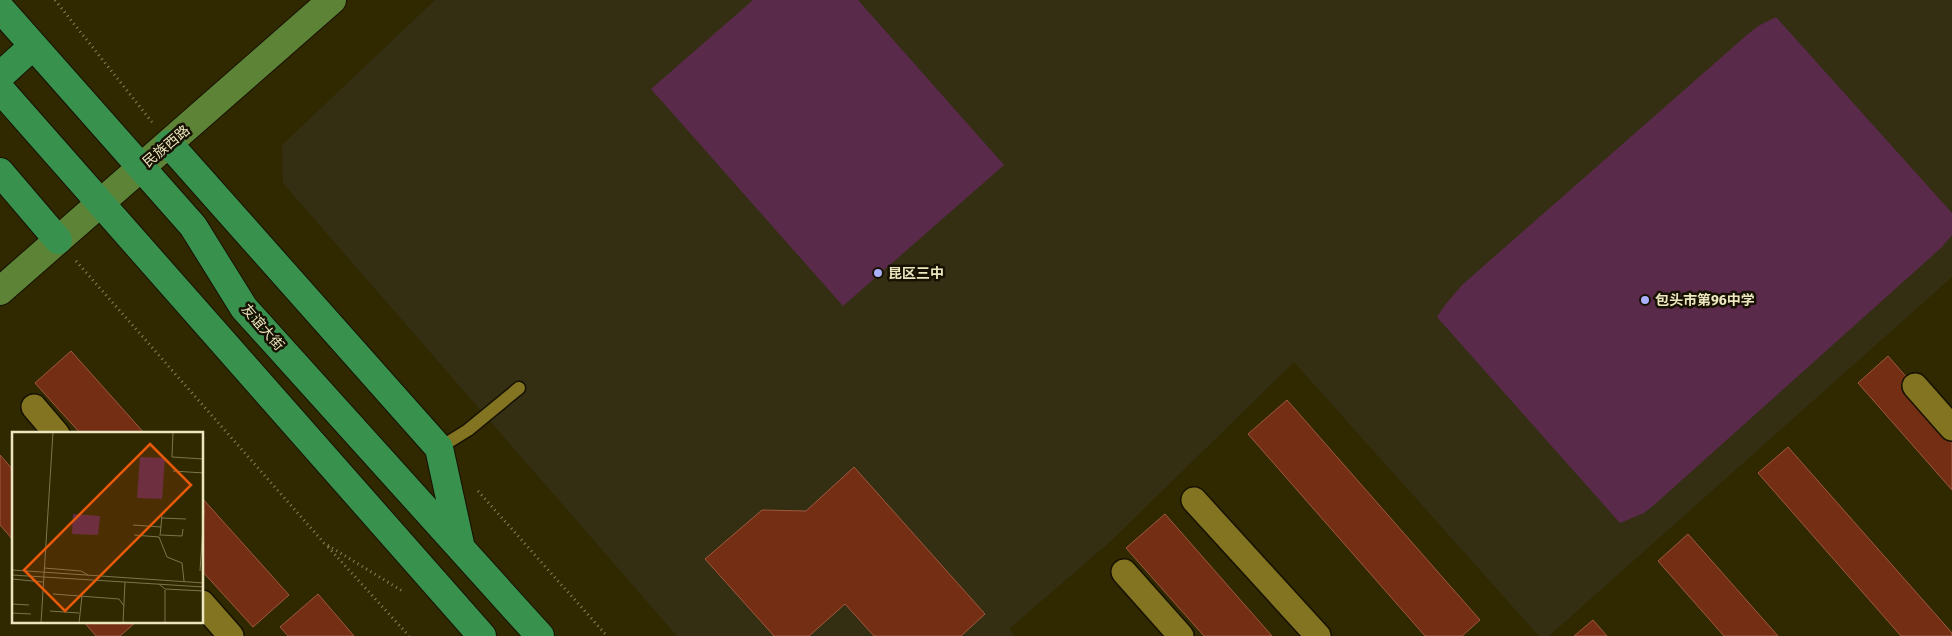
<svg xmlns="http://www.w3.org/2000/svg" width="1952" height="636" viewBox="0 0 1952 636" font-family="'Fira Sans','Noto Sans SC',sans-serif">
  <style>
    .built { fill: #342f13 }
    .green { fill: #592a4a }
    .building { fill: #732e14; stroke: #a1593f }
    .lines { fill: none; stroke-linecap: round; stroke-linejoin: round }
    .lane-casing { stroke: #161100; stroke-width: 15 }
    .street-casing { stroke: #161100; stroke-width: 28 }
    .secondary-casing { stroke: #161100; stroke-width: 30 }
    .primary-casing { stroke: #161100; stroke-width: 30 }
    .path { stroke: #8a835b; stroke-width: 3; stroke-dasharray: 1 4; stroke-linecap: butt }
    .lane { stroke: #827420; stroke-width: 12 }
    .street { stroke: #827420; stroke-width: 25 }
    .secondary { stroke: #5d8337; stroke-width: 28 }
    .primary { stroke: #39914e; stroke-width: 28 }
    .poi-dot { fill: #aab0fb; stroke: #161100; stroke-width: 2 }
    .labels { text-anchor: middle; stroke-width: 5; stroke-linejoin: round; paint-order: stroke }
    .street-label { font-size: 14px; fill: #ece6bf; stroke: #161100 }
    .poi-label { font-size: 14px; font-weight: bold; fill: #ece6bf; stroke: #161100; text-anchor: start }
    .inset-road { fill: none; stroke: #7b754c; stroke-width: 1 }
    .view { fill: #e8590c; fill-opacity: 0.15; stroke: #e8590c; stroke-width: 2.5 }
    .inset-edge { fill: none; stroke: #ece6bf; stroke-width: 2.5 }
  </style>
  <rect width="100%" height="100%" fill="#302900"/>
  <path class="built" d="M435 0H1952V277L1549 636H1539L1294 362 1112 540 1009 629 1015 636H677L283 183 282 145Z"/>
  <path class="green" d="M753 0H858L1004 165 843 306 651 89Z
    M1776 17 1952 213V235L1942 247 1654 505 1644 513 1620 523 1437 317 1445 305 1462 285 1748 34 1758 26Z"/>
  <path class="building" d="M71 351 145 434H81L35 383Z
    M1888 356 1952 429V490L1858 383Z
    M1287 400 1480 620 1462 636H1425L1248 434Z
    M1788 447 1952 633V636H1901L1758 473Z
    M0 455 14 471V541L0 525Z
    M854 467 985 614 961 636H874L845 604 809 636H774L705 559 762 510 806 511Z
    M202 498 289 595 253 627 202 571Z
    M1165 514 1272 636H1204L1126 548Z
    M1688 534 1778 636H1724L1658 561Z
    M318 594 354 636H288L280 627Z
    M1593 620 1607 636H1574Z
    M84 622H136L120 636H96Z"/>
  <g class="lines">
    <defs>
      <path id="lane" d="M439 448 468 430 519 388"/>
      <path id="street" d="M1915 386 1952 428
        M34 407 57 434
        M1194 500 1318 636
        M1124 572 1181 636
        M202 603 231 636"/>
      <path id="secondary" d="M0 291 332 0"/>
      <path id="primary" d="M0 8 193 226 244 308 540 636
        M0 76 33 46
        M0 89 482 636
        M169 144 439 448 460 544
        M0 172 58 240"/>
    </defs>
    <use href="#lane" class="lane-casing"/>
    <use href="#street" class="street-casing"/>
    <use href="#secondary" class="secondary-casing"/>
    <use href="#primary" class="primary-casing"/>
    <path class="path" d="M55 0 152 122
      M76 261 324 543 404 592
      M478 491 607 636
      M328 547 409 636"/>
    <use href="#lane" class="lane"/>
    <use href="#street" class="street"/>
    <use href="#secondary" class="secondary"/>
    <use href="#primary" class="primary"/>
  </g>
  <g class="poi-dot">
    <circle cx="878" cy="273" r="5"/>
    <circle cx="1645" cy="300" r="5"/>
  </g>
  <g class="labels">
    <g class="street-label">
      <text transform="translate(166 146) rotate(-40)" y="5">民族西路</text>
      <text transform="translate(263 327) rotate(49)" y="5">友谊大街</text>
    </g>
    <g class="poi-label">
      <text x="888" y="278">昆区三中</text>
      <text x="1655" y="305">包头市第96中学</text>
    </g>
  </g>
  <g transform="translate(12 432)">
    <rect width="191" height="191" fill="#302900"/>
    <path d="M128 25 153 26 150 67 125 66ZM61 82 88 84 86 103 60 102Z" fill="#592a4a"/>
    <path class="inset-road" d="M161 0 160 25 192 27M161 39 192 41M149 86 174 87M121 93 149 95M122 103 147 105 155 125 170 131 172 149M149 103 170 104 171 97M148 104 150 84M32 136 69 139 76 143M0 138 192 151M188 139 192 78M0 143 192 155M0 147 31 150M147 152 153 157 192 159M153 158V191M41 162 107 167 112 174M0 172 17 173M38 179 67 181M0 181 19 182M29 191 41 0M67 191 70 164M111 191 113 150"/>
    <path class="view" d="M138 12 179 53 53 179 12 138Z"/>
    <rect width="191" height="191" class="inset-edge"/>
  </g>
</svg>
